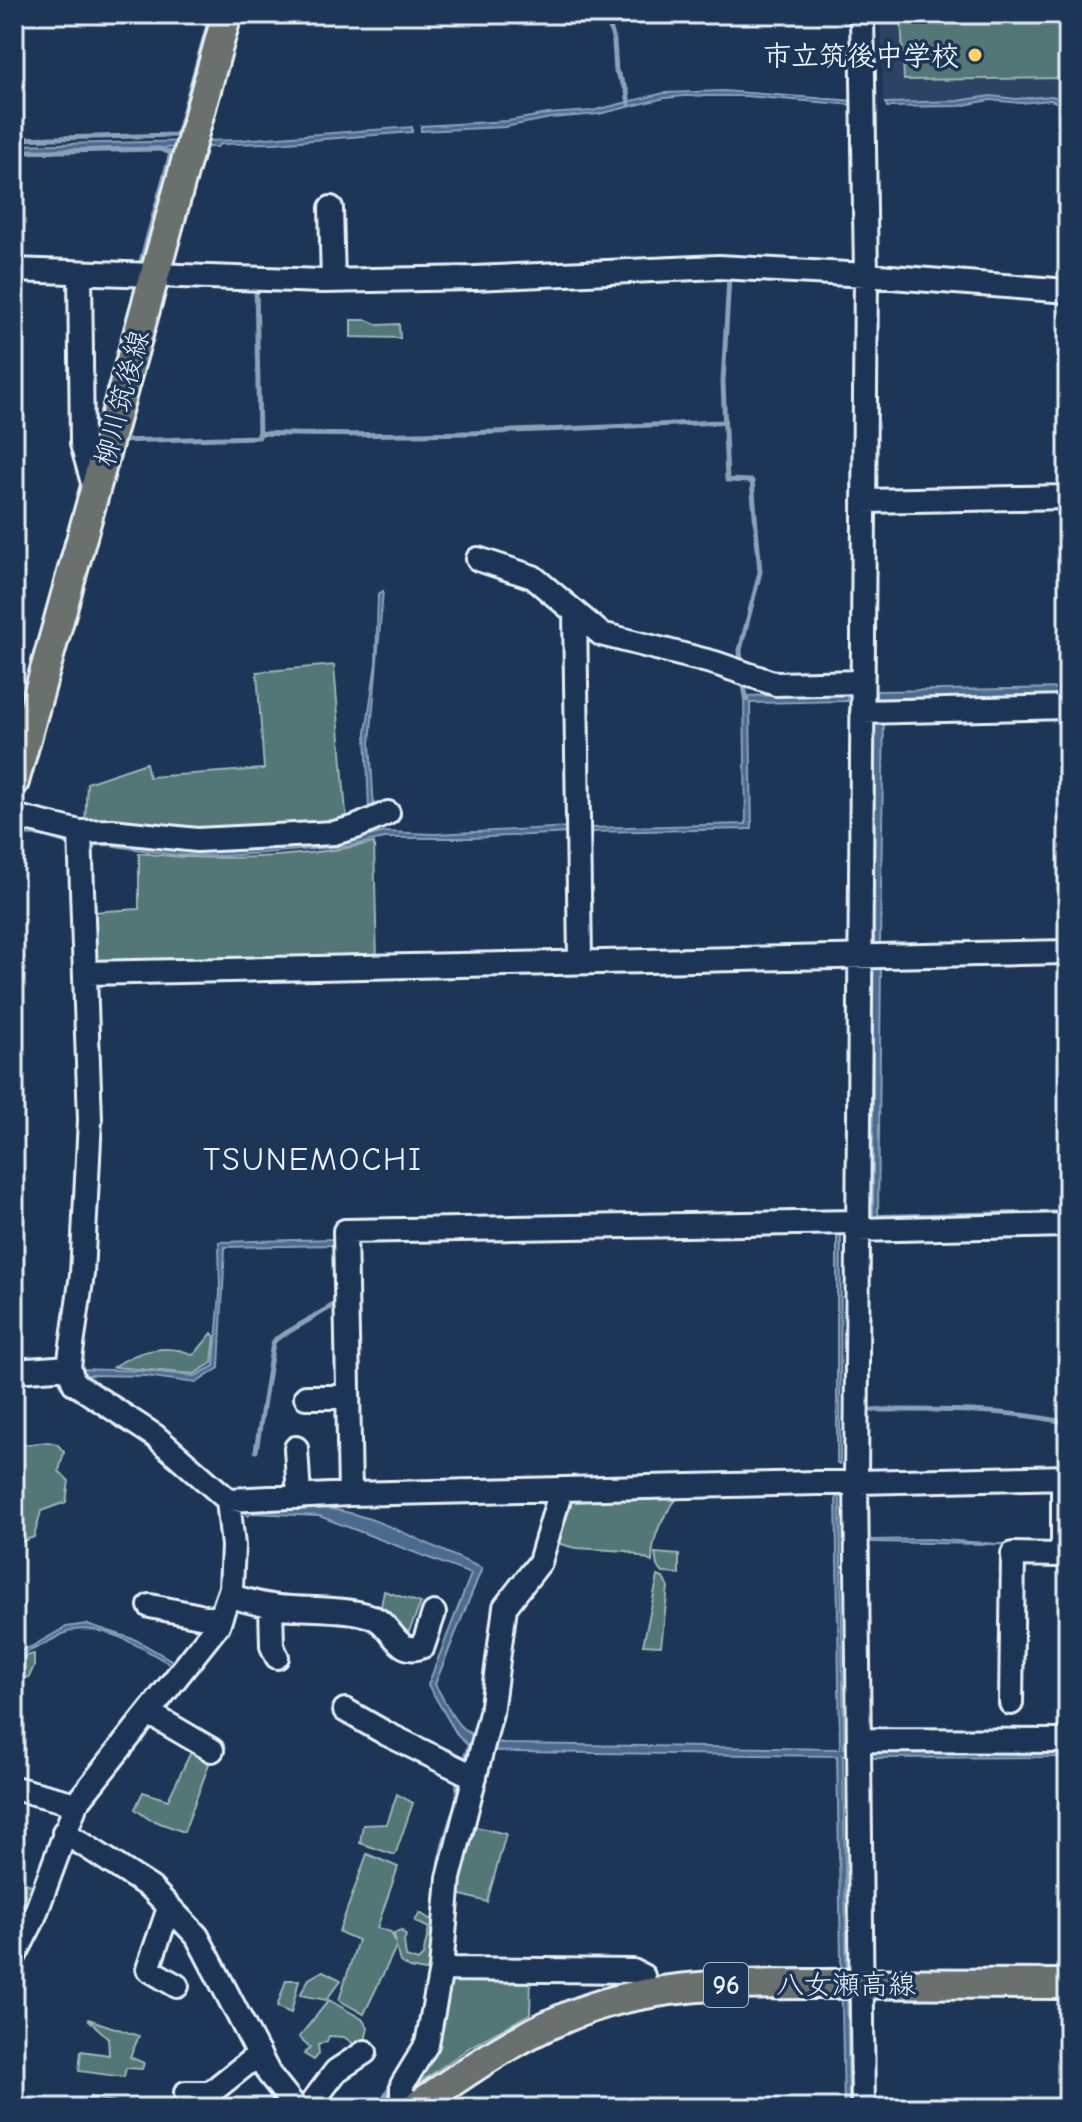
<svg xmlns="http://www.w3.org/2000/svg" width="1082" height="2122" viewBox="0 0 1082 2122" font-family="'Comic Neue','Klee One',sans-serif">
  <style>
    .built { fill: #2d4265 }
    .green { fill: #527677; stroke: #9db4b8; stroke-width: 2 }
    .water { fill: #4c6b8e; stroke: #8aa1b8; stroke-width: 2 }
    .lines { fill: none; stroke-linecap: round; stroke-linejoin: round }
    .stream { stroke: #8aa1b8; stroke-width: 5 }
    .minor-casing { stroke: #e8f1f8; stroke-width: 28 }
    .major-casing { stroke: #e8f1f8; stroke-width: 34 }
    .minor { stroke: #1d3557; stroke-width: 22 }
    .major { stroke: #6b706d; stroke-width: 28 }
    .poi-dot { fill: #ffd166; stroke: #1d3557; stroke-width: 3 }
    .labels { text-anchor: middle; stroke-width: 7; stroke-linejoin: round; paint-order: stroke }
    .shield { fill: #1d3557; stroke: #abb9c8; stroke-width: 2 }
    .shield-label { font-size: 26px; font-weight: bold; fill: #e8f1f8 }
    .poi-label { font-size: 28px; font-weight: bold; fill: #e8f1f8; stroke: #1d3557; text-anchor: end }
    .street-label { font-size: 28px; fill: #e8f1f8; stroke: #1d3557 }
    .quarter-label { font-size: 32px; letter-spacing: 2px; fill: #e8f1f8; stroke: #1d3557 }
  </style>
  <rect width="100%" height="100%" fill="#1d3557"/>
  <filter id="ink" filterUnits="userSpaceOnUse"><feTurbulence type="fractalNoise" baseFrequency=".0125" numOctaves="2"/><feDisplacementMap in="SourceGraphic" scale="16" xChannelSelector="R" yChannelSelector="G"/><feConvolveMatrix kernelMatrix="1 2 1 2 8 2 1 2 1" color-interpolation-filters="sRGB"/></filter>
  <g filter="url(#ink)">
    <path class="built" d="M880 14H1068V102L1053 96 1016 99 991 96 957 101 884 102Z"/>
    <path class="green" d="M901 14H1068V78L904 80Z
      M351 320H367L378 325 399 324 400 338 351 337Z
      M334 665 347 826 283 833 85 824 87 783 146 763 149 777 264 769 257 672Z
      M374 843 377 962 93 963 91 912 139 909V853C217 862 297 858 374 843Z
      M212 1333 215 1337 212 1363 194 1374 114 1367C137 1350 168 1343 194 1355Z
      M48 1442 57 1444 64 1452 59 1471 69 1481 66 1502 41 1511 34 1537 14 1544V1453L23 1445Z
      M679 1496C662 1516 652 1536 652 1562L627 1551 575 1548 557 1543 573 1500Z
      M655 1553 679 1555V1574L663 1573 657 1566Z
      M658 1576 663 1578 668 1587 661 1646 643 1645Z
      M384 1591 421 1603 404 1643 379 1617Z
      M34 1654V1666L29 1677 18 1681 14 1686V1659Z
      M191 1752 209 1764 184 1832 149 1819 135 1809 143 1792 168 1800Z
      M397 1794 413 1803 395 1855 360 1843 363 1825 387 1824Z
      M468 1825 506 1834 487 1902 462 1895 457 1890Z
      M367 1854 398 1867 377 1928 391 1932 396 1943 394 1933 402 1931 406 1936 404 1941 406 1957 418 1961 423 1956 429 1928 415 1921 420 1913 431 1920 435 1916 437 1973 409 1968 400 1962 396 1947 364 2014 339 2000 358 1940 339 1932Z
      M14 1880 35 1886 14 1930Z
      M323 1971 341 1980 326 2000 300 1995 309 1979Z
      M449 1974 531 1976 530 2014 473 2045 415 2086 412 2085Z
      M286 1980H299L291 2013 277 2007Z
      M329 2000 362 2019 368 2028 365 2041 358 2047 344 2037 329 2036 327 2041 318 2045 319 2054 314 2060 304 2054 310 2047 299 2037Z
      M88 2019 139 2036 130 2057 144 2063 142 2069 126 2068 124 2077 79 2071 81 2051 109 2055 108 2038Z
      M90 2097 146 2108H86Z"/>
    <path class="water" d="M723 91 855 101 854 105 745 96H684L665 98 599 114 551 118 505 127 421 131V126L508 121 548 114 592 111 664 93Z
      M991 96 1016 99 1052 96 1068 102V107L1051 100 1020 103 990 100 959 106 887 107 886 103 957 101Z
      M412 127V132L275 143 220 144 217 147 14 150V145L240 140Z
      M383 591 370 743 374 809 369 811 366 732 376 663 378 594Z
      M1068 688V695L876 699V691Z
      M848 693 847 701 750 703 752 829 589 832 588 828 746 824 744 696Z
      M875 720H884L880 944 874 945Z
      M14 827 165 848 208 851 345 842 385 832 435 834 570 827 571 833 470 838H385L349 846 225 856 176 855 108 845 75 846 41 836 14 835Z
      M881 968 878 1215 1068 1211V1216L873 1220V969Z
      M841 1230 840 1464H837V1234L351 1243V1239Z
      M336 1239 337 1245 225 1247 219 1368 196 1383 146 1376 89 1375 14 1384V1378L77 1369 145 1371 195 1376 214 1366 220 1293 219 1242Z
      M836 1494H840L844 1748 847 1749V1755H843L849 2108H844L837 1756 515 1752 472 1749 458 1736 428 1685 471 1574 319 1516 252 1513 248 1516 244 1511 249 1507C276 1507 304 1505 331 1509 383 1517 433 1549 482 1568L435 1684C458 1726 458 1737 510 1744L840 1749Z
      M929 1539 998 1544 1046 1543V1545L871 1542V1540Z
      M87 1624 136 1640 178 1664 175 1667C147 1651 99 1618 65 1633 48 1641 33 1652 14 1657V1652L31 1647 66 1627Z
      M871 1748 1068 1749V1757L871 1758Z"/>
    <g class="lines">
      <path class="stream" d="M606 14 614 41 616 71 627 91 629 105
        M14 139 177 135 211 14
        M14 152 159 149 171 153 140 265
        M732 277H729L723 382 727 480 752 481 760 572 740 650 741 664
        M259 433C413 439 569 428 723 422
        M117 441 259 437 256 285
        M742 678 747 700
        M867 1410C933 1410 1003 1408 1068 1423
        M256 1451 273 1343 276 1339 339 1302
        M462 1766 470 1744
        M440 1874C439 1849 451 1824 457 1800 459 1791 456 1785 459 1776
        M378 2108 394 2080"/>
      <defs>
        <path id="minor" d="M862 14 866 275 856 1482 863 2108
          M331 208 333 280
          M14 270 322 281 474 278 719 267 866 275 1068 291
          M80 273 82 444 95 490
          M864 501 1068 497
          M478 559 533 577 601 634 715 663 776 684 862 682
          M575 612 580 961
          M862 712 1068 707
          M14 816 80 832 112 831 197 840 334 833 356 827 388 813
          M86 973 1068 952
          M856 1230 1068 1225
          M14 1371 69 1367
          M306 1397H348
          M296 1448 299 1497
          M350 1494 345 1231 856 1222
          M228 1500 350 1494 1068 1477
          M229 1596C243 1599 257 1604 272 1606 300 1611 356 1606 378 1620 395 1632 399 1656 423 1646L434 1613
          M150 1606 220 1620
          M271 1606 272 1646 277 1657
          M1011 1703 1013 1554 1059 1555 1063 1542V1477
          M345 1710 387 1734 475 1777
          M149 1713 212 1750
          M860 1740 1068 1741
          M14 1788 76 1804
          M64 1832 151 1888 197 1936 269 2074 296 2108
          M169 1908 148 1969 177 1986
          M14 1957 33 1920 76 1804 218 1625 231 1588 233 1546 228 1500 155 1436 74 1383 69 1367 82 1274 90 1120 80 832
          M441 1969 633 1971 643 1976 647 1994
          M186 2093H210L259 2054
          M308 2108 336 2071 365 2052
          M412 2108 402 2093V2085L427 2044 441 1969 449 1878 491 1713 505 1607 540 1562 561 1490"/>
        <path id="major" d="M14 782 227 14
          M414 2108C474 2066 534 2024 606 2003 676 1983 751 1984 824 1984 905 1983 987 1984 1068 1984"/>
      </defs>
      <use href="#minor" class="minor-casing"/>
      <use href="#major" class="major-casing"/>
      <use href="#minor" class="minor"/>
      <use href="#major" class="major"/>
    </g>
  </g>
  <circle class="poi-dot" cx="975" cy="55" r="8"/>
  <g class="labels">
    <rect class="shield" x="704" y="1963" width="44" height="44" rx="6"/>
    <g class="shield-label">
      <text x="726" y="1994">96</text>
    </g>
    <g class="poi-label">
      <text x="959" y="65">市立筑後中学校</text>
    </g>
    <g class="street-label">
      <text transform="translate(121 398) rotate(-75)" y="10">柳川筑後線</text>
      <text x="846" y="1994">八女瀬高線</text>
    </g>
    <g class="quarter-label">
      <text x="313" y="1170">TSUNEMOCHI</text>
    </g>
  </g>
  <rect width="1082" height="2122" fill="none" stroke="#1d3557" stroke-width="48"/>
  <rect x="24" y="24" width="1034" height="2074" fill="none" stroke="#e8f1f8" stroke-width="3" filter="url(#ink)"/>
</svg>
